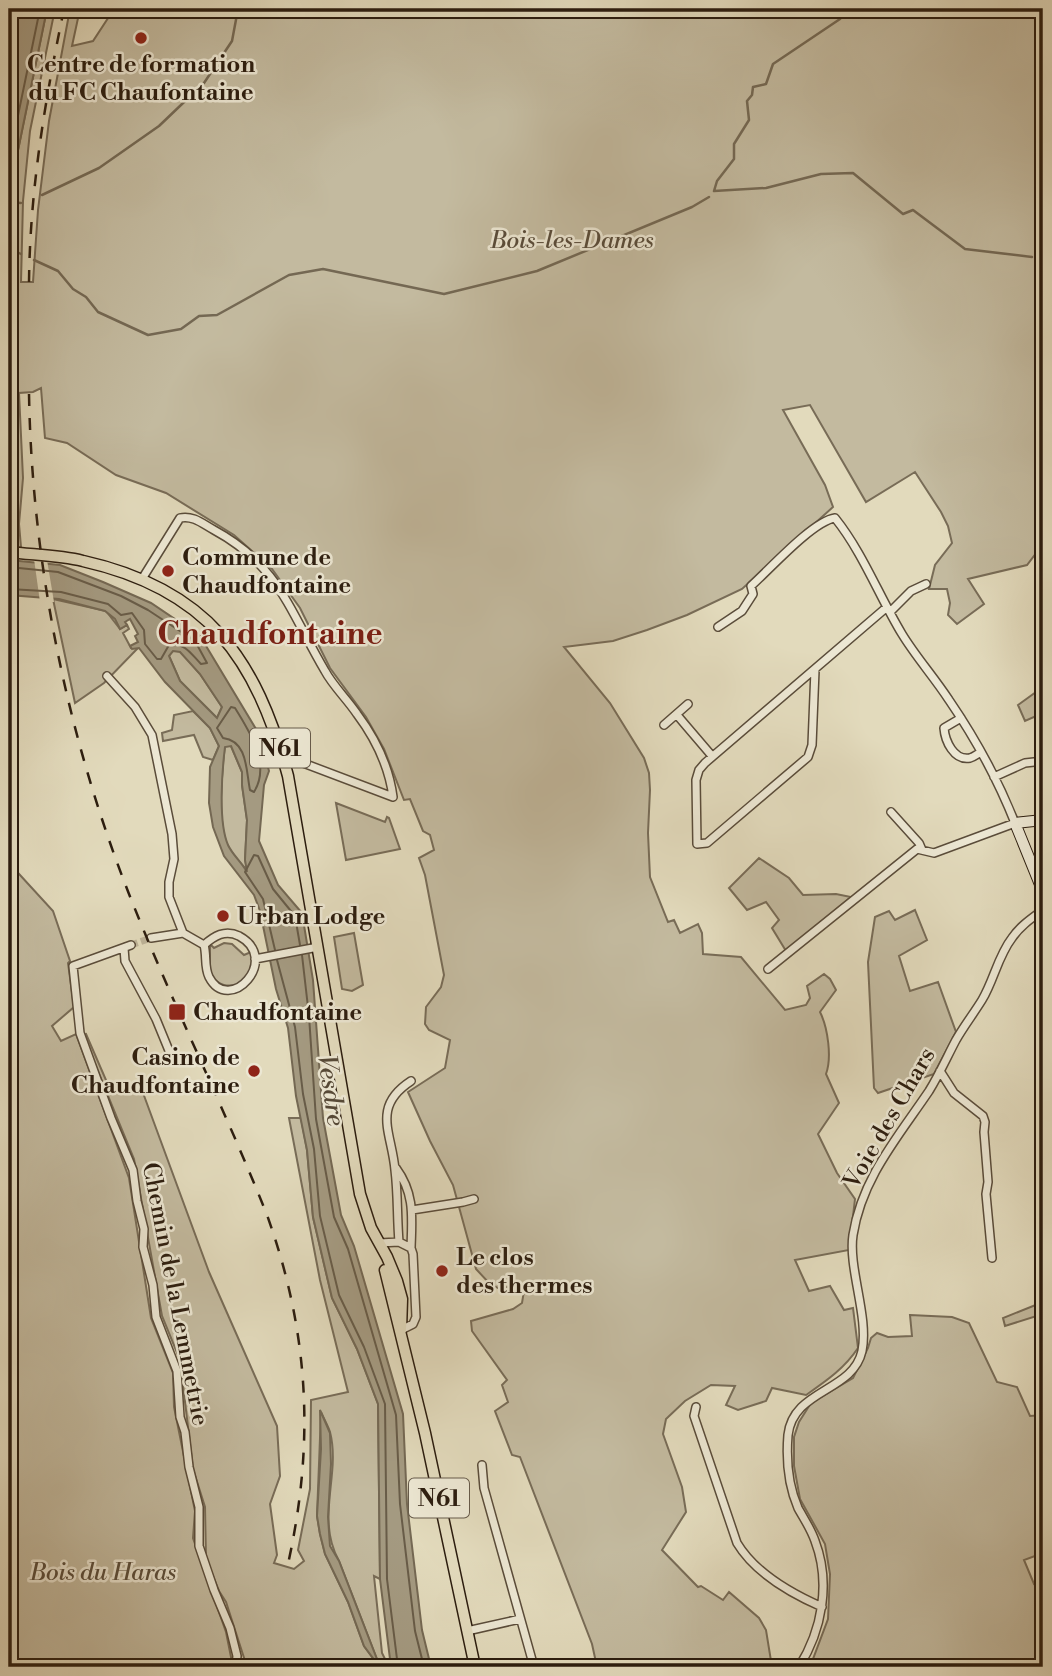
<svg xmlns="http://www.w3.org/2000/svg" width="1052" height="1676" viewBox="0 0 1052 1676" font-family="'Libre Bodoni',serif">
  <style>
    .green { fill: #c3ba9f; stroke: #786c57; stroke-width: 2 }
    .water { fill: #a49a81; stroke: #746853; stroke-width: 2; fill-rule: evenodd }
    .pier { fill: #e2dabc }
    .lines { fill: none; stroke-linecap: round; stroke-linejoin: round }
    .shore { stroke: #685c48; stroke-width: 2 }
    .stream { stroke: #746853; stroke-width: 2.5 }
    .street-tunnel { stroke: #beb499; stroke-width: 7; stroke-dasharray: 7 3.5; stroke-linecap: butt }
    .street-casing { stroke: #5a4c3a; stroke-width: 10 }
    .secondary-casing { stroke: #2c1d0f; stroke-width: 12 }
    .primary-casing { stroke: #2c1d0f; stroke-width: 13 }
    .street { stroke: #ece7d3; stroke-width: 7 }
    .secondary { stroke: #ece7d3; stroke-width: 10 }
    .primary { stroke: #e2dabc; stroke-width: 10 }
    .rail { stroke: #2c1d0f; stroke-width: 2.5; stroke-dasharray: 12 12; stroke-linecap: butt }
    .poi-dot { fill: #8f2418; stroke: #ece7d3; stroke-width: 2.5 }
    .labels { text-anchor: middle; stroke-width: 5; stroke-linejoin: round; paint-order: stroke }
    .shield { fill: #ece7d3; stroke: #665a4a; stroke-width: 2 }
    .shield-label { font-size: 23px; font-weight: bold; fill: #2c1d0f }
    .poi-label { font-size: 24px; font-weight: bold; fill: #2c1d0f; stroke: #ece7d3; text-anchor: start }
    .park-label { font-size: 24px; font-style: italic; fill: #594c3a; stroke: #ece7d3 }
    .street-label { font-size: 24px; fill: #2c1d0f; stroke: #ece7d3 }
    .water-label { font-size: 26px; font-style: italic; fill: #564937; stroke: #ece7d3 }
    .district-label { font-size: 32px; font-weight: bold; fill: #7a1f14; stroke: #ece7d3 }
  </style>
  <rect width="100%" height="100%" fill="#e2dabc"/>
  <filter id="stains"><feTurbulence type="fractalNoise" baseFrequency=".00286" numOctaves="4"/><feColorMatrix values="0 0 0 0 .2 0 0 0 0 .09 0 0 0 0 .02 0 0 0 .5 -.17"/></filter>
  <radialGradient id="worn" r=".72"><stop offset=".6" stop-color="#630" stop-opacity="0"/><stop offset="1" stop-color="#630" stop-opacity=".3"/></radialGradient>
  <path class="green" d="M47 9H55L30 131 23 201 21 282H33L38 210 49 121 70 9H80L72 46 93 41 114 9H1043V544L1027 565 968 579 984 604 957 624 948 615 950 603 947 589H929L935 565 952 543 948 526 941 512 915 472 866 502 810 405 783 410 825 485 833 507 742 589 687 615 647 630 613 641 564 647 610 703 644 758 649 773 650 790 648 833 650 877 668 922 674 920 680 933 698 924 702 933 703 954 741 957 785 1010 806 1005 810 998 807 986 824 974 830 979 836 990 820 1012C828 1028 832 1058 826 1074L839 1103 818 1134 837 1173 855 1199 849 1250 795 1260 809 1291 830 1286 844 1310 853 1308 858 1348C844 1369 826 1381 806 1395L772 1388 766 1401 738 1410 726 1405 735 1386 711 1385 685 1401 666 1419 663 1434 682 1487 686 1512 662 1550 698 1587 701 1586 723 1600 729 1592 759 1618 766 1630 772 1667H597L592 1644 520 1457 512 1455 495 1411 508 1402 502 1385 507 1380 472 1331 471 1321 513 1309 522 1303 525 1285 498 1288 489 1283 476 1269 453 1185 430 1141 408 1092 445 1068 450 1040 429 1030 425 1024 426 1007 441 987 444 975 425 875 419 858 434 850 430 835 423 831 410 799 404 800 384 749 366 717 330 668 300 608 272 569 234 535 166 493 116 475 67 443 45 438 41 388 33 392 19 393 23 478 19 524 21 547 15 549 9 477V194Z
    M53 599 106 611 120 629 127 625 129 629 123 633 131 648H138L104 683 75 703Z
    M173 651H180L200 674 222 707 217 718 180 681 169 656Z
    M1043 687V713L1025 721 1018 705Z
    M193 711 210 728 219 746 213 760 203 757 194 735 163 741 162 733 172 730 174 715Z
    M225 746H231L242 772V785L247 820 245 860 248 872C242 864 232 855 228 846 217 825 222 770 225 746Z
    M336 803 385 822 387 817 389 818 400 849 346 860Z
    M759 858 789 878 803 895 836 894 851 897 786 951 772 928 779 920 766 902 747 910 729 888Z
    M9 863 53 911 70 961 68 963 74 1007 52 1026 61 1041 76 1034 129 1178 151 1318 173 1373 174 1407 195 1511 193 1538 226 1632 232 1662 231 1667H9Z
    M915 910 927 940 899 956 910 991 938 982 956 1032 934 1074 878 1093 874 1088 868 962 875 917 889 911 895 920Z
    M354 933 363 985 352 991 342 989 334 937Z
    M224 943 232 944 244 955 251 952 253 968 242 984C228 987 220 987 210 975V944L214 948Z
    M86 1034 112 1094 139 1082 209 1272 277 1426 280 1476 270 1504 277 1555 274 1563 294 1569 304 1561 298 1550 310 1489 311 1400 348 1392 320 1280 289 1118H301L307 1150 313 1217 332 1298 357 1349 378 1404 380 1579 374 1576 382 1653 389 1667H380L339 1561C315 1518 341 1475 330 1432 328 1426 324 1419 321 1412L317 1516 320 1534 325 1554 348 1602 364 1646 375 1661 376 1667H244L246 1664 226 1602 219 1591 206 1559 205 1507 193 1469 180 1360 162 1316 134 1159 83 1035Z
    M1043 1302V1314L1005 1326 1003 1318Z
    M910 1315 952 1317 969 1323 997 1382 1017 1387 1030 1416 1043 1415V1553L1024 1560 1034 1584 1043 1581V1667H810L828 1619 830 1574 825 1544 800 1499 794 1466V1437L799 1422 811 1403 853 1378 868 1348 871 1338 877 1333 888 1337 912 1336Z"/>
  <path class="water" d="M16 9H47L9 194V66Z
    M9 560 60 565 103 582 151 603 200 636 259 734 269 771 264 785 259 841 278 885 302 913 313 980 323 1118 341 1215 354 1246 403 1414 407 1504 422 1630 431 1667H391L380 1579 378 1404 357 1349 332 1298 313 1217 307 1150 296 1096 288 1028 276 989 260 911 254 895 224 856 213 827 209 803 210 767 219 746 210 728 165 682 139 648 132 649 130 646 138 642 135 636 138 634 130 619 125 622 127 625 120 629 115 619 105 611 59 599 9 595ZM173 651 180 652 200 674 222 707 217 718 180 681 169 656ZM231 746 242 772V785L247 820 245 860 247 872C242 863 232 854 228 845 218 822 222 771 225 747Z
    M320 1410 330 1433 331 1464 328 1517 330 1546 339 1561 380 1667H376L375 1661 364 1646 348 1602 325 1554 320 1534 317 1516 321 1449Z"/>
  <path class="pier" d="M34 559 47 560 54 602H40Z"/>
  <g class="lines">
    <path class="shore" d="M9 159 40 9
      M9 567 58 572 121 596 148 610 195 641 207 663 201 664C191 654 185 642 169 645L161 659H157L145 644 144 630 132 613 121 615 108 604 61 592 9 589
      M231 707 235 708C250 732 271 765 254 792L250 790C246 771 248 741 223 738L217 728Z
      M275 950 263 899 245 872 254 855 258 856 273 889 295 916 300 945
      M302 955 309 1016 316 1119 334 1217 348 1249 396 1415 400 1504 415 1631 424 1667
      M277 960 295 1027 303 1094 314 1149 320 1216 339 1295 364 1347 385 1404 387 1579 398 1667"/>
    <path class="stream" d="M849 9 840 19 773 64 766 84 753 87 752 95 747 101 749 120 734 144V159L717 181 714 191 766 188 821 174 853 173 903 214 913 210 965 249 1032 257
      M901 9H904
      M942 9H945
      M42 195 99 168 159 126 204 83 232 41 238 9
      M9 202 21 203
      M9 248 21 254
      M34 260 58 271 73 289 86 297 98 312 148 335 181 329 199 316 217 315 289 275 323 269 444 294 537 271 692 207 709 197"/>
    <path class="street-tunnel" d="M131 945 151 938"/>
    <defs>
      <path id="street" d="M142 579 180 518C193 515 203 524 214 530 279 565 290 612 325 671 333 686 347 699 357 714 375 738 389 767 393 797L282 755
        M890 612 911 591 926 584
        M718 627 742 611 753 594 751 586C770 569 813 521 835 518 863 553 879 596 902 634 916 657 934 677 949 700 975 738 998 780 1015 823L934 853 917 849 768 969
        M815 670 812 745 808 757 707 843 697 844 696 780 699 770 705 763 887 607
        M107 676 135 707 152 735 172 834 174 859 169 882V897L183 933
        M677 715 712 756
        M961 718 944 728C945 741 954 761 970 758 974 757 977 754 981 752
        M664 725 688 704
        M994 777 1025 763 1043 761
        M891 812 919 843 922 850
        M183 933 204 945C207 955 204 967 209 977 229 1016 282 959 239 936 225 929 214 936 204 945
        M151 938 183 933
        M131 945 73 966 80 1033 111 1118 133 1170 137 1201 144 1229 143 1247 153 1285 156 1317 177 1371 180 1417 185 1432 189 1467 199 1507V1546L214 1590 230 1628 237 1656 236 1667
        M124 948 125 961 156 1019 172 1058
        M255 959 318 947
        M940 1071 954 1093 983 1116 985 1122 984 1132 988 1182 986 1194 992 1258
        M396 1168C415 1194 412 1217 411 1248
        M412 1210 463 1202 474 1199
        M399 1242C397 1218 398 1194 395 1170 392 1133 371 1107 411 1081
        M379 1243 399 1242 411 1248 413 1254 416 1317 413 1324 401 1330
        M696 1407 694 1416 737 1543C755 1573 790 1593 822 1607
        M482 1465 484 1488 534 1667
        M467 1631 520 1619
        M799 1667C822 1630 831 1583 815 1541 811 1529 804 1519 798 1508 788 1485 786 1460 788 1435 793 1389 853 1392 862 1351 869 1317 848 1268 853 1235 862 1178 898 1137 929 1091 939 1075 947 1057 956 1040 964 1026 974 1013 982 1000 994 980 998 956 1012 938 1020 926 1032 918 1043 910"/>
      <path id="secondary" d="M1043 820 1015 823 1043 892"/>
      <path id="primary" d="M9 552C34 555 59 555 83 561 208 589 256 658 288 776L360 1194 371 1228 387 1257 397 1281 402 1299 401 1330
        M385 1270 425 1433 475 1667"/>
    </defs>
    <use href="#street" class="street-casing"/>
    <use href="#secondary" class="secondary-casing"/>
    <use href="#primary" class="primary-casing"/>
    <use href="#street" class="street"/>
    <use href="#secondary" class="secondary"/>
    <use href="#primary" class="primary"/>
    <path class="rail" d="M29 282C30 189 45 100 64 9
      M29 394C32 564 67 736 129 894 172 1003 224 1107 267 1215 309 1332 315 1442 288 1564"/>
  </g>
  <g class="poi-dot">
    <circle cx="141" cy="38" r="7"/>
    <circle cx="168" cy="571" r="7"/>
    <circle cx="223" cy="916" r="7"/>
    <rect x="168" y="1003" width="18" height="18" rx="3.5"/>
    <circle cx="254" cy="1071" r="7"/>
    <circle cx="442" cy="1271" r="7"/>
  </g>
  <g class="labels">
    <g class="shield">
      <rect x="250" y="728.5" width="60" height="39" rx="5"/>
      <rect x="409" y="1478.5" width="60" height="39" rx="5"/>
    </g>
    <g class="shield-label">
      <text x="280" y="756">N61</text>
      <text x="439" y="1506">N61</text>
    </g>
    <g class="poi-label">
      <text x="141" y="72" text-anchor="middle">Centre de formation<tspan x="141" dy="28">du FC Chaufontaine</tspan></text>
      <text x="182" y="565">Commune de<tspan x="182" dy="28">Chaudfontaine</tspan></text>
      <text x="237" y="924">Urban Lodge</text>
      <text x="193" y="1020">Chaudfontaine</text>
      <text x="240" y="1065" text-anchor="end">Casino de<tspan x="240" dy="28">Chaudfontaine</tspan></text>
      <text x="456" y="1265">Le clos<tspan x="456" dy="28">des thermes</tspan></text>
    </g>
    <g class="park-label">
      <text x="572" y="248">Bois-les-Dames</text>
      <text x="103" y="1580">Bois du Haras</text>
    </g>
    <g class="street-label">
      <text transform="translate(889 1118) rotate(-60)" y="8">Voie des Chars</text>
      <text transform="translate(176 1294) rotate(79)" y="8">Chemin de la Lemmetrie</text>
    </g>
    <g class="water-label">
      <text transform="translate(332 1090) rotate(82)" y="9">Vesdre</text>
    </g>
    <g class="district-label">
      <text x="270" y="644">Chaudfontaine</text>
    </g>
  </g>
  <rect width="1052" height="1676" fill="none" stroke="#e2dabc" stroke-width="35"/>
  <rect x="10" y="10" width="1031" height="1655" fill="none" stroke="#2c1d0f" stroke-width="3.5"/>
  <rect x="18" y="18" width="1017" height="1641" fill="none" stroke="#2c1d0f" stroke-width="2"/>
  <rect width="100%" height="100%" filter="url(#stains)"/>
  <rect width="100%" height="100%" fill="url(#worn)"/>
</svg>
